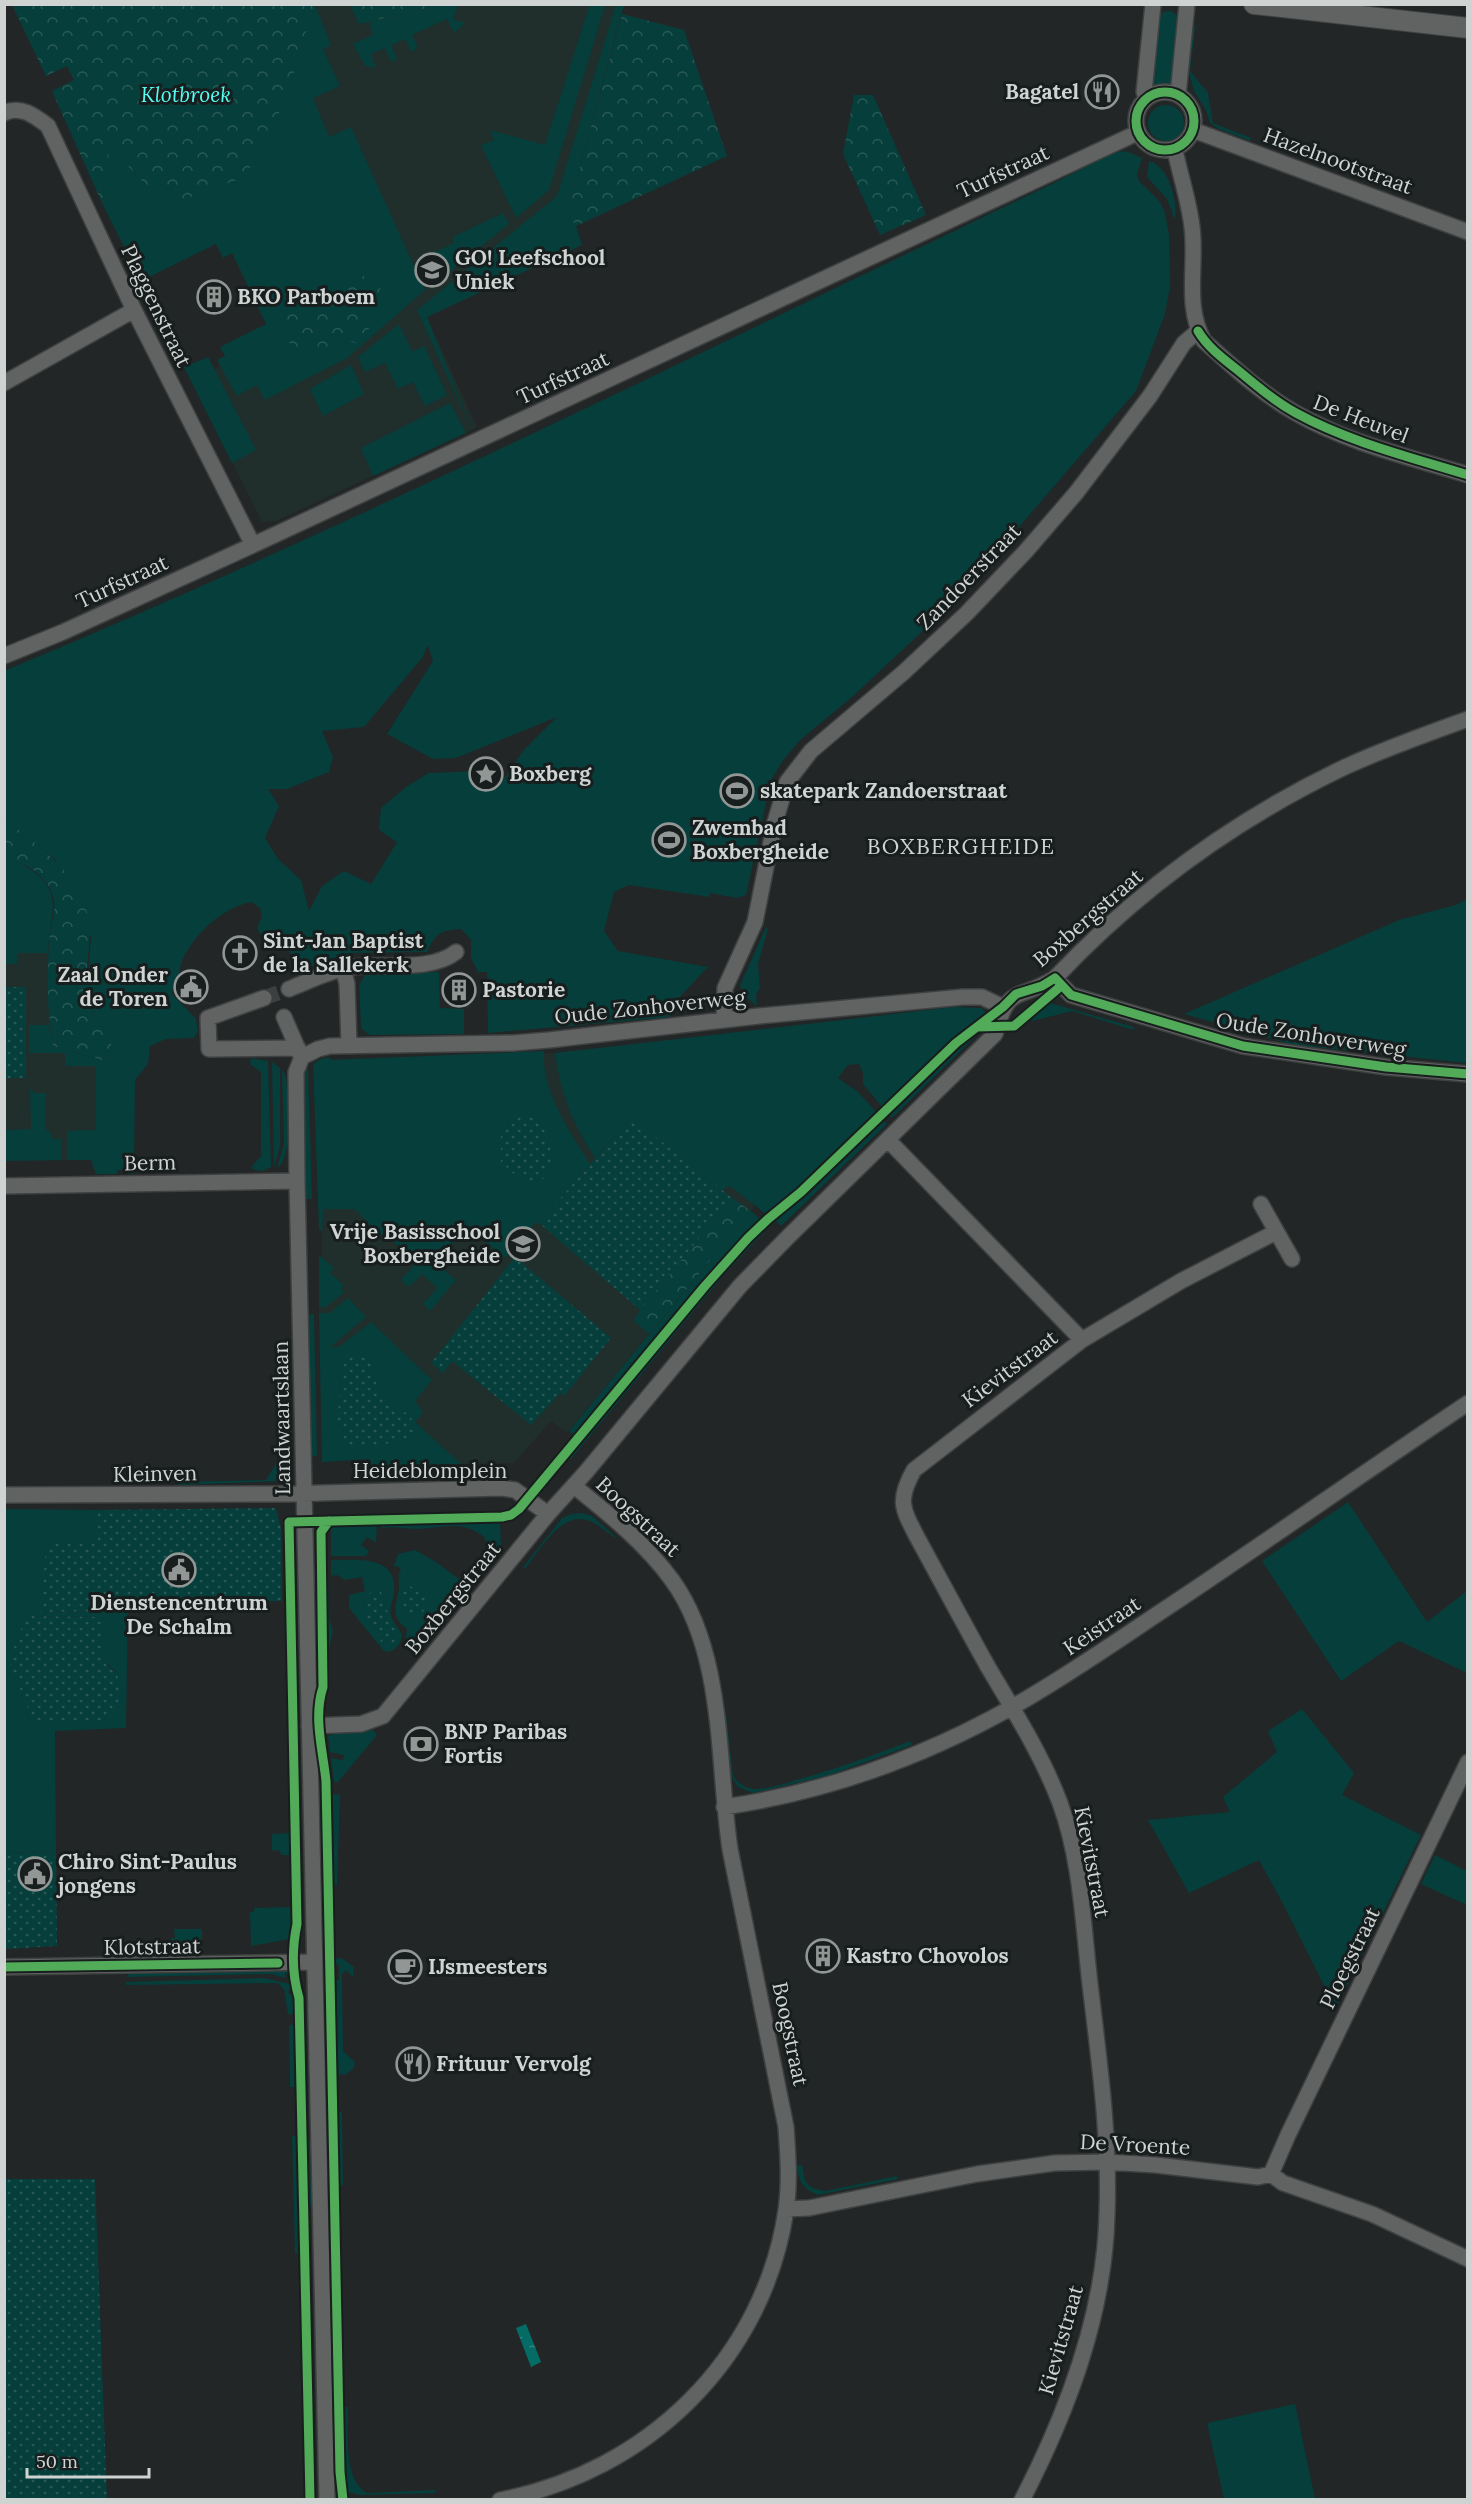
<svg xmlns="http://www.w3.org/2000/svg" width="1472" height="2504" viewBox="0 0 1472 2504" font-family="Lora,serif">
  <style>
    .built { fill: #202e2c }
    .grass { fill: #063e3b; fill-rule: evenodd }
    .forest { fill: url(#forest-crowns) }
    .park { fill: url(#park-dots) }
    .water { fill: url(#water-ripples) }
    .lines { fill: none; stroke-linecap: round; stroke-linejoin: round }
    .minor-tunnel { stroke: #3c4040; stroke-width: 15; stroke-dasharray: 15 8; stroke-linecap: butt }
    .minor-casing { stroke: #3f4141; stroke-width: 18 }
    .tertiary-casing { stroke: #3f4141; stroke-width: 22 }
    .minor { stroke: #616262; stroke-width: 15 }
    .tertiary { stroke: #616262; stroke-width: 20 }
    .cycleway-casing { stroke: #171e1d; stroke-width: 13 }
    .cycleway { stroke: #51ab58; stroke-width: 9 }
    .labels { text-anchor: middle; stroke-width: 6; stroke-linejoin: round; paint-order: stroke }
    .poi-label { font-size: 21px; font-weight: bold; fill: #cfd4d3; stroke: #171e1d; text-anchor: start }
    .park-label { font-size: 21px; font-style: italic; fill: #53fcf0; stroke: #171e1d }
    .street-label { font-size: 21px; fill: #cfd4d3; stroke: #171e1d }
    .neighbourhood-label { font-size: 22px; letter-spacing: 1.5px; fill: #cfd4d3; stroke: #171e1d }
  </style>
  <defs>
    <pattern id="forest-crowns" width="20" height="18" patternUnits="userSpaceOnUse" patternTransform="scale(1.5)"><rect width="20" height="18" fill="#063e3b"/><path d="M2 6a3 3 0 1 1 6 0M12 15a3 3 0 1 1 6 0" fill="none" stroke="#295956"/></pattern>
    <pattern id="park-dots" width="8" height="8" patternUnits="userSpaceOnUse" patternTransform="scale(1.5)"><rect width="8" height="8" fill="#063e3b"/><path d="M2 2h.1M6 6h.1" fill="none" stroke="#295956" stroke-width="1.8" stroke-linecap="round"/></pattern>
    <pattern id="water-ripples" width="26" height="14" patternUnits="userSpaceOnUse" patternTransform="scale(1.5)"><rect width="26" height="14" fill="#046b65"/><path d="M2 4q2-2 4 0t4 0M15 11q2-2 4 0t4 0" fill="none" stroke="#338681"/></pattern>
  </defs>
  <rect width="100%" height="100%" fill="#222626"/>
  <path class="built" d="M314 5H350L359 24 427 8 431 5H624L567 214 576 226 582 245 427 317 477 427 276 521 262 522 192 382 345 294 286 100Z
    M5 860 45 879 54 1053H65L66 1066H96V1111L100 1120 91 1160 5 1161Z
    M595 1049 763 1192 751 1211 567 1433 551 1421 514 1463 370 1466V1459L322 1462 319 1307 322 1258V1209L539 1054Z"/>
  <path class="grass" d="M590 4 605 5 549 190 516 218 481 145 494 140 490 130 545 145Z
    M315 5 331 45 323 49 340 86 313 98 329 137 351 127 425 290 347 358 265 400 257 385 237 396 217 360 225 356 220 347 266 324 232 253 223 258 216 244 141 281 102 203 109 146 146 185Z
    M431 5H458L453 19 465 23 454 33 447 19 412 35 418 48 411 52 405 39 391 45 397 59 391 62 385 48 371 54 376 68 365 66 353 44 373 35 369 22 427 8Z
    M616 5H624L567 214 576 226 582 245 427 317 472 430 417 310 557 196Z
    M1171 11 1181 18 1175 87 1166 86 1149 91 1158 17 1163 12Z
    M1198 24 1195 30 1190 71 1208 93 1213 123 1251 138 1250 141 1219 129 1210 123 1206 110 1194 91 1188 69 1193 29Z
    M1148 123a18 18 0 1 1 36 0a18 18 0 1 1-36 0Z
    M1126 151 1142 158 1137 174 1139 181 1160 202 1165 213 1169 235 1170 286 1165 314 1136 391 958 598 852 697 800 740 782 762 771 780 746 895 737 898 710 893V897L629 885 614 892 604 931 618 951 708 967 671 1006 670 1017 488 1033 487 972H478L471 958V940L461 929C440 930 435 934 427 952L348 953 301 970 277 932 264 939 257 929 262 916 260 908 251 902C222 908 194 934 182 961 179 969 180 977 174 982L172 994 196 1019 198 1032 194 1038 166 1039 150 1046 148 1064 135 1080 134 1174H128V1170H117V1174H96L91 1160H67V1131L96 1130V1066H65V1053H29V1025H49L53 1046 105 1061 114 1049 96 1020 87 986 91 937 56 860 5 819 4 671C362 522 709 348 1058 181L1112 153ZM428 645 433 661 387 734 433 759 456 758 557 717 523 751 499 786 485 789 487 777 480 771 429 773 406 787 381 808 379 830 397 842 371 884 344 871 322 886 309 911 301 880 278 859 265 838 279 806 268 789H287L329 772 333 757 322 731 364 727 422 658Z
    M1149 161C1169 166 1178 201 1175 220L1167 199 1147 177Z
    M503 213 509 224 430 288 419 259 454 243 453 237Z
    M399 324 412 352 424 346 447 395 425 406 413 382 398 389 385 363 365 372 358 357Z
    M208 357 256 450 232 463 184 367Z
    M351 365 364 394 323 416 310 389Z
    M450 403 466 433 373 476 361 448Z
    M5 860C16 860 21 863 30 869 66 893 49 917 48 953H18L17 964H5Z
    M1467 899V1063L1294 1045 1184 1014 1399 920 1456 905Z
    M766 927 768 929 758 964 760 988 756 995 757 1006 744 996 740 985Z
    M439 972 440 1008 464 1009V1034L369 1035 361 1028 359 985 365 975 372 973Z
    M1047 1002 1134 1027 1133 1030 1072 1011 1033 1021 1030 1018Z
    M954 1007 982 1008 987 1015 954 1039 883 1108 863 1084V1073L859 1064 848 1065 838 1078 858 1092 877 1113 796 1191 766 1214 730 1186 722 1190 631 1117 595 1158C572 1122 561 1095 555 1053Z
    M983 1029 892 1118 888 1114 958 1045Z
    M544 1051C541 1091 570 1132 590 1164L539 1223H535L505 1258 468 1227 441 1256 403 1249 374 1229 355 1209H323L322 1231 319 1230 313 1064 321 1059 329 1057 331 1060Z
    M251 1058 268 1061 271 1167 263 1171 253 1170 252 1166 261 1156V1072L250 1064Z
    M272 1062 280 1068V1145L274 1168Z
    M308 1066 312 1199H306L303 1079Z
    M282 1070 286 1076C287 1096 295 1157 277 1168L284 1144Z
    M30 1089 35 1093H46V1130L50 1131 53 1139H61L62 1160 5 1161V1130L31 1129Z
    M882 1119 887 1124 781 1226 774 1219 803 1194Z
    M751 1211 761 1220 738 1242 575 1436 569 1431Z
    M767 1224 769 1227 723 1276 571 1459 568 1455C632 1377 694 1295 767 1224Z
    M405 1253 434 1262 456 1280 430 1311 423 1304 437 1288 422 1274 409 1287 401 1280 414 1265 403 1255Z
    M319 1255 334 1268 330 1273 344 1285 341 1289 344 1292 326 1307H319Z
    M348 1298 366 1317 330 1347H339L371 1322 432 1380 415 1401 423 1412 415 1422 461 1464 370 1466V1459L322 1462 319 1313H330Z
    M309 1314H314L317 1456H311Z
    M279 1428H283L280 1481 178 1485 177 1482 266 1480 280 1457Z
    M1348 1502 1427 1622 1467 1591V1673L1399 1641 1341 1681 1262 1561Z
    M5 1509 98 1510V1541H53L40 1612 115 1611 138 1587 128 1602 126 1728 55 1731 56 1852 5 1853ZM26 1616 100 1617 101 1659 118 1673Z
    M582 1513 592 1516 616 1537 615 1538C605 1531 594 1520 581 1519 557 1518 538 1553 525 1569L523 1567 562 1518 571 1514Z
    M500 1521 501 1549 489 1563 485 1538C462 1518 441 1529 414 1529 403 1528 393 1526 381 1528V1522Z
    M377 1523 376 1543 367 1537 361 1545 369 1551 366 1556H331V1524Z
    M415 1550 436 1562 459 1579 467 1580 433 1622 434 1627 431 1631 424 1630 405 1645 407 1629C391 1616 395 1611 398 1593 400 1587 398 1580 399 1573L401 1571 399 1567 394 1566 398 1554Z
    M331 1560C355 1560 398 1554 394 1592 393 1602 388 1609 392 1619 395 1625 400 1629 402 1635 401 1644 396 1651 387 1652L383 1650 349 1608V1595L365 1591 362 1577 345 1580 337 1575 331 1576Z
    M314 1576H319L321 1687 317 1698Z
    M323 1580H328L329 1619 333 1631 329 1650 330 1684 322 1700 323 1709 320 1700 325 1687Z
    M1302 1709 1354 1773 1342 1795 1421 1835 1336 2009 1281 1900 1259 1860 1189 1893 1148 1820 1230 1812 1223 1797 1277 1752 1268 1731Z
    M724 1712H726L733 1776C739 1784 746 1789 756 1789 774 1788 793 1781 810 1776 844 1766 877 1754 910 1741L912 1745 827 1776 753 1793 738 1787 729 1773Z
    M373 1730 377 1735 338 1782H334L331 1758 343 1760 344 1755 330 1752 328 1736C341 1729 358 1733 373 1730Z
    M340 1794 337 1885H331V1795Z
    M324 1796 326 1884 320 1882 319 1798Z
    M292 1833 293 1855H281L280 1851 272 1850V1834Z
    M1435 1855 1467 1871V1905L1421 1884Z
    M293 1907 290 1939 251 1946 250 1912H254V1908Z
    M174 1929H202V1947L171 1948V1938H175Z
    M341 1958 354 1967 353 1977 346 1970 342 1974 343 2051 355 2062 354 2068 345 2075 336 2074 334 1980H339V1965L334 1964V1959Z
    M328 1960 330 2072 323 2064V1969Z
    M278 1969 288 1972V1974L285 1973V1978L271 1974 128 1977V1972Z
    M264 1978 290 1984 291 1990 288 1991 290 1995 294 1994 295 2015 288 2014 284 1989 278 1983 126 1985V1982Z
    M289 2025H295L297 2087H290Z
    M331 2112 332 2184 327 2182 326 2114Z
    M336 2112H342L343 2185H338Z
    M292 2136H298L300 2253 295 2254Z
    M304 2137 310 2140 311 2205 305 2207Z
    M797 2165H802L805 2181 812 2188 826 2191 897 2176 898 2179 818 2195C803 2189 798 2181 797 2165Z
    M1295 2404 1315 2499H1224L1207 2423Z
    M343 2407H348C349 2433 342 2478 367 2493L436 2490 435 2493 361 2495 347 2492 344 2467Z"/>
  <path class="forest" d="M12 5H314L286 100 245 177 175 203 146 185 110 147 102 203 52 91 74 80 67 66 46 76Z
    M350 5H431L427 8 359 24Z
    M622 14 684 30 727 156 576 226 567 214Z
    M854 95H873L926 215 880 235 843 154Z
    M361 275 378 283 384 298 375 321 357 343 342 340 318 351 292 348 283 330 288 304Z
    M5 819C33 842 65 862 81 896 97 929 85 955 87 986 89 1010 102 1029 114 1049L105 1061 53 1046C47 1012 47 977 49 943 49 930 56 914 54 901 51 879 26 860 5 860Z
    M732 1198 751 1211 649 1334 634 1321 640 1310Z"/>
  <path class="park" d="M4 987H26V1078H5Z
    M517 1115H528L542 1122C549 1142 557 1159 545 1178 522 1186 518 1177 501 1162V1135Z
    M631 1117 732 1198 640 1310 539 1223Z
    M515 1257 611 1338 564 1396 560 1393 531 1425 452 1361 443 1373 431 1363Z
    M353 1354 370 1359 380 1398 411 1416 414 1435C401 1444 362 1448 346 1444L337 1421 344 1359Z
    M276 1508 281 1529 282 1601 128 1602 135 1591 115 1611 40 1612 47 1541H98V1510Z
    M407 1586 427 1590 428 1603 421 1615 412 1616 402 1611 403 1590Z
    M372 1588 380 1589 390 1620 398 1632C397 1641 395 1646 385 1646 368 1625 360 1615 372 1588Z
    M26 1616 101 1617V1659C126 1681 123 1686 115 1716L101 1721 33 1720 9 1662Z
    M56 1852 57 1946 5 1949V1853Z
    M5 2179H95L107 2499H5Z"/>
  <path class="water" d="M526 2324 541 2362 531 2367 516 2328Z"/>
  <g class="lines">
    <path class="minor-tunnel" d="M264 998 289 989"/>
    <defs>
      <path id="minor" d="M1136 121a29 29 0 1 1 58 0a29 29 0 1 1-58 0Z
        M1178 95 1187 4
        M1147 98 1144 92 1153 4
        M4 113C21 105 35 116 48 126L134 310 253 545
        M1193 130 1468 232
        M1175 150C1180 175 1189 201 1192 227 1197 264 1184 306 1204 341 1232 366 1261 393 1294 412 1347 443 1410 457 1468 475
        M4 383 134 310
        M4 656 63 632 253 545 1137 133
        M343 968 347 984 349 1045
        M1055 978 1071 995 1243 1046 1386 1067 1468 1074
        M289 989C307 982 327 972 346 968 379 962 430 973 456 952
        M264 998 208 1018 209 1049 298 1048
        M284 1017 300 1054
        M724 1020 725 988 755 922 775 822 787 782 811 751 904 672 967 613 1026 551 1076 493 1150 396 1184 343 1198 331
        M302 1057 296 1072 297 1181 327 2500
        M302 1057 318 1049 330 1046 513 1043 549 1040 759 1016 963 997H982L1003 1007
        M888 1140 1082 1340
        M4 1186 297 1181
        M1261 1204 1292 1259
        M4 1495 285 1494 501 1488 515 1490 548 1514
        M309 1726 361 1724 383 1716 548 1514 586 1472 740 1286 787 1238 995 1034C1009 982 1018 1002 1055 978 1137 891 1236 819 1345 767 1384 749 1426 734 1468 719
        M724 1807C826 1792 924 1757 1014 1706 1069 1675 1121 1638 1174 1603 1273 1537 1369 1469 1468 1403
        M4 1967 314 1962
        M1271 2174 1288 2135 1468 1762
        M786 2209 809 2208 977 2174 1055 2163 1107 2162 1156 2165 1258 2177 1271 2174 1283 2183 1372 2214 1468 2259
        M500 2500C647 2472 764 2359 786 2210 790 2183 788 2155 786 2127L730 1849C717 1763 725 1653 672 1580 646 1544 609 1514 574 1486
        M1022 2500C1068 2411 1105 2313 1107 2213 1110 2136 1099 2060 1090 1984 1083 1924 1081 1860 1060 1803 1042 1755 1014 1711 988 1667 964 1624 941 1581 917 1537 902 1508 897 1500 914 1470L1082 1340 1181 1281 1276 1232"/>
      <path id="tertiary" d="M1254 4 1468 28"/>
    </defs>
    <use href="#minor" class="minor-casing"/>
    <use href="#tertiary" class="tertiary-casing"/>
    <use href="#minor" class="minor"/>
    <use href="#tertiary" class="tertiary"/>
    <defs>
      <path id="cycleway" d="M1136 121a29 29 0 1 1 58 0a29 29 0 1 1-58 0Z
        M1198 331C1208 348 1225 360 1240 372 1258 387 1276 402 1296 413 1349 442 1410 457 1468 475
        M977 1027 1014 1026 1061 986
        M329 1521 321 1532 323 1687C313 1717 323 1751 326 1781L340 2472 343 2500
        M4 1967 278 1963
        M310 2500 299 1998C292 1974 292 1948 297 1924L289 1522 502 1517 511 1515 519 1509 705 1286 748 1238 768 1219 801 1192 956 1043 1003 1007 1016 994 1042 986 1055 978 1071 995 1243 1046 1386 1067 1468 1074"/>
    </defs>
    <use href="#cycleway" class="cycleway-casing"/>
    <use href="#cycleway" class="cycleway"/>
  </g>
  <defs>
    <symbol id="restaurant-ring" viewBox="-11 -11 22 22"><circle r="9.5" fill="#171e1d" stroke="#929796" stroke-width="1.5"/><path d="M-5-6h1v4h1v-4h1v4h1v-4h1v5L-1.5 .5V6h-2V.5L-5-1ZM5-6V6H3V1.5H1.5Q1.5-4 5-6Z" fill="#929796"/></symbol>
    <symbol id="school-ring" viewBox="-11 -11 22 22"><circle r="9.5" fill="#171e1d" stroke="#929796" stroke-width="1.5"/><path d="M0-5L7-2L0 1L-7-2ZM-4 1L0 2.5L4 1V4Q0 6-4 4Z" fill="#929796"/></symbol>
    <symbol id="building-ring" viewBox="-11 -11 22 22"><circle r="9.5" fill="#171e1d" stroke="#929796" stroke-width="1.5"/><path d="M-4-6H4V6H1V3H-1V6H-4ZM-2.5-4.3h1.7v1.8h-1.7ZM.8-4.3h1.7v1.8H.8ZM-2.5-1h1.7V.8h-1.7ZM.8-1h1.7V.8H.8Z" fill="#929796"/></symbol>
    <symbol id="sight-ring" viewBox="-11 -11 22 22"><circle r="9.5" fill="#171e1d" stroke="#929796" stroke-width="1.5"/><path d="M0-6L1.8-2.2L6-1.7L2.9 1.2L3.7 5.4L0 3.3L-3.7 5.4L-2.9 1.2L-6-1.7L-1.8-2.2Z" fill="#929796"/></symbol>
    <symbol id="stadium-ring" viewBox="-11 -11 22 22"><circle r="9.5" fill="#171e1d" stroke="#929796" stroke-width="1.5"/><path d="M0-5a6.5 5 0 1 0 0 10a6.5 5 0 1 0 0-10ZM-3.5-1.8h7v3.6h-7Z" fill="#929796"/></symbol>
    <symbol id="church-ring" viewBox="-11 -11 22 22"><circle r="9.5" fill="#171e1d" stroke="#929796" stroke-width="1.5"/><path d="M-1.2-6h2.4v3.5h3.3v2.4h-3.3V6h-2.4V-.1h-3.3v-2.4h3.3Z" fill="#929796"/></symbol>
    <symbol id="civic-ring" viewBox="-11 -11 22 22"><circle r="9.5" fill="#171e1d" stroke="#929796" stroke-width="1.5"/><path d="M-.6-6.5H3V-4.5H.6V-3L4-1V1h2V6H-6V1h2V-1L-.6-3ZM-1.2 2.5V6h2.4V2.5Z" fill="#929796"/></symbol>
    <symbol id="bank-ring" viewBox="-11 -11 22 22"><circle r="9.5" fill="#171e1d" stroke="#929796" stroke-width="1.5"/><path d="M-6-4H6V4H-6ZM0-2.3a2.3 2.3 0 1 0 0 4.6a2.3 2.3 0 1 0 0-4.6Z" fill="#929796"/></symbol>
    <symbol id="cafe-ring" viewBox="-11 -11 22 22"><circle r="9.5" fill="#171e1d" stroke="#929796" stroke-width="1.5"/><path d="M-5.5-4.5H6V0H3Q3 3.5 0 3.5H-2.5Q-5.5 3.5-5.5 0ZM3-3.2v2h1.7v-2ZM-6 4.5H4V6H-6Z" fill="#929796"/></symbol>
  </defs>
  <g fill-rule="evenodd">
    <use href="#restaurant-ring" x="1083" y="73" width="38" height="38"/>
    <use href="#school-ring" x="413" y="251" width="38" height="38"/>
    <use href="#building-ring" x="195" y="278" width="38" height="38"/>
    <use href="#sight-ring" x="467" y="755" width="38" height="38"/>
    <use href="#stadium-ring" x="718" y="772" width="38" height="38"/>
    <use href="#stadium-ring" x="650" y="821" width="38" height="38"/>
    <use href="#church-ring" x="221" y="934" width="38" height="38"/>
    <use href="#civic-ring" x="172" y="968" width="38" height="38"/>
    <use href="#building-ring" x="440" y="971" width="38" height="38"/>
    <use href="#school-ring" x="504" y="1225" width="38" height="38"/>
    <use href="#civic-ring" x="160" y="1551" width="38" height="38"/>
    <use href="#bank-ring" x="402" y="1725" width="38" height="38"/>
    <use href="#civic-ring" x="16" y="1855" width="38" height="38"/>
    <use href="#building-ring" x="804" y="1937" width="38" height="38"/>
    <use href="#cafe-ring" x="386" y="1948" width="38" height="38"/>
    <use href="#restaurant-ring" x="394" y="2045" width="38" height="38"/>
  </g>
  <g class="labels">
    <g class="poi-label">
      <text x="1079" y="99" text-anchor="end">Bagatel</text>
      <text x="455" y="265">GO! Leefschool<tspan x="455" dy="24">Uniek</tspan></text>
      <text x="237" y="304">BKO Parboem</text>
      <text x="509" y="781">Boxberg</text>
      <text x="760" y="798">skatepark Zandoerstraat</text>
      <text x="692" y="835">Zwembad<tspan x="692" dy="24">Boxbergheide</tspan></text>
      <text x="263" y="948">Sint-Jan Baptist<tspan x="263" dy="24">de la Sallekerk</tspan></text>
      <text x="168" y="982" text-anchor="end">Zaal Onder<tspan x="168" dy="24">de Toren</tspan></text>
      <text x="482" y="997">Pastorie</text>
      <text x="500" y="1239" text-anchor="end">Vrije Basisschool<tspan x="500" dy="24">Boxbergheide</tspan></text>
      <text x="179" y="1610" text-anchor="middle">Dienstencentrum<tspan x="179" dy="24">De Schalm</tspan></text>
      <text x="444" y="1739">BNP Paribas<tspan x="444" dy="24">Fortis</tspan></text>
      <text x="58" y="1869">Chiro Sint-Paulus<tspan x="58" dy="24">jongens</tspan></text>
      <text x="846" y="1963">Kastro Chovolos</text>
      <text x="428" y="1974">IJsmeesters</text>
      <text x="436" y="2071">Frituur Vervolg</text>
    </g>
    <g class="park-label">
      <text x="186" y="102">Klotbroek</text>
    </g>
    <g class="street-label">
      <text transform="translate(1338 161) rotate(20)" y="7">Hazelnootstraat</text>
      <text transform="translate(1003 172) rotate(-25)" y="7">Turfstraat</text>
      <text transform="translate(156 306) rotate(64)" y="7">Plaggenstraat</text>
      <text transform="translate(563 378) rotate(-25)" y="7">Turfstraat</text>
      <text transform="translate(1361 419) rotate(21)" y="7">De Heuvel</text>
      <text transform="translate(969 577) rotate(-46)" y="7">Zandoerstraat</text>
      <text transform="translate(122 582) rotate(-25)" y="7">Turfstraat</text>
      <text transform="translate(1088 918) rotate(-41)" y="7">Boxbergstraat</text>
      <text transform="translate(650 1007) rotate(-6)" y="7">Oude Zonhoverweg</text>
      <text transform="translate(1311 1035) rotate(9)" y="7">Oude Zonhoverweg</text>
      <text transform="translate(150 1163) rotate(-1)" y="7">Berm</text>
      <text transform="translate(1010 1369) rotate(-37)" y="7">Kievitstraat</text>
      <text transform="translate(282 1418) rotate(-91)" y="7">Landwaartslaan</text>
      <text x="430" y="1478">Heideblomplein</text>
      <text transform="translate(155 1474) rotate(-1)" y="7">Kleinven</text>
      <text transform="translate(638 1517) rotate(43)" y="7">Boogstraat</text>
      <text transform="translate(453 1598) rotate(-51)" y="7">Boxbergstraat</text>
      <text transform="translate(1102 1626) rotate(-34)" y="7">Keistraat</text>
      <text transform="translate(1092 1862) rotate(79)" y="7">Kievitstraat</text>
      <text transform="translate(152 1947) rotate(-1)" y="7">Klotstraat</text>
      <text transform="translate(1350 1958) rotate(-64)" y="7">Ploegstraat</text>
      <text transform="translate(790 2034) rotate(78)" y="7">Boogstraat</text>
      <text transform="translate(1135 2145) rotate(3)" y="7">De Vroente</text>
      <text transform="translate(1061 2340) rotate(-74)" y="7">Kievitstraat</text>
    </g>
    <g class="neighbourhood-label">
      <text x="961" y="854">BOXBERGHEIDE</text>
    </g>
  </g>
  <rect width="1472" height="2504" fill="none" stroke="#cfd4d3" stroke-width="12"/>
  <path d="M27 2468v9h122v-9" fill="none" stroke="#cfd4d3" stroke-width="3"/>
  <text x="36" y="2468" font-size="18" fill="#cfd4d3" stroke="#171e1d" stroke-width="4.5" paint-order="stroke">50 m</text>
</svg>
